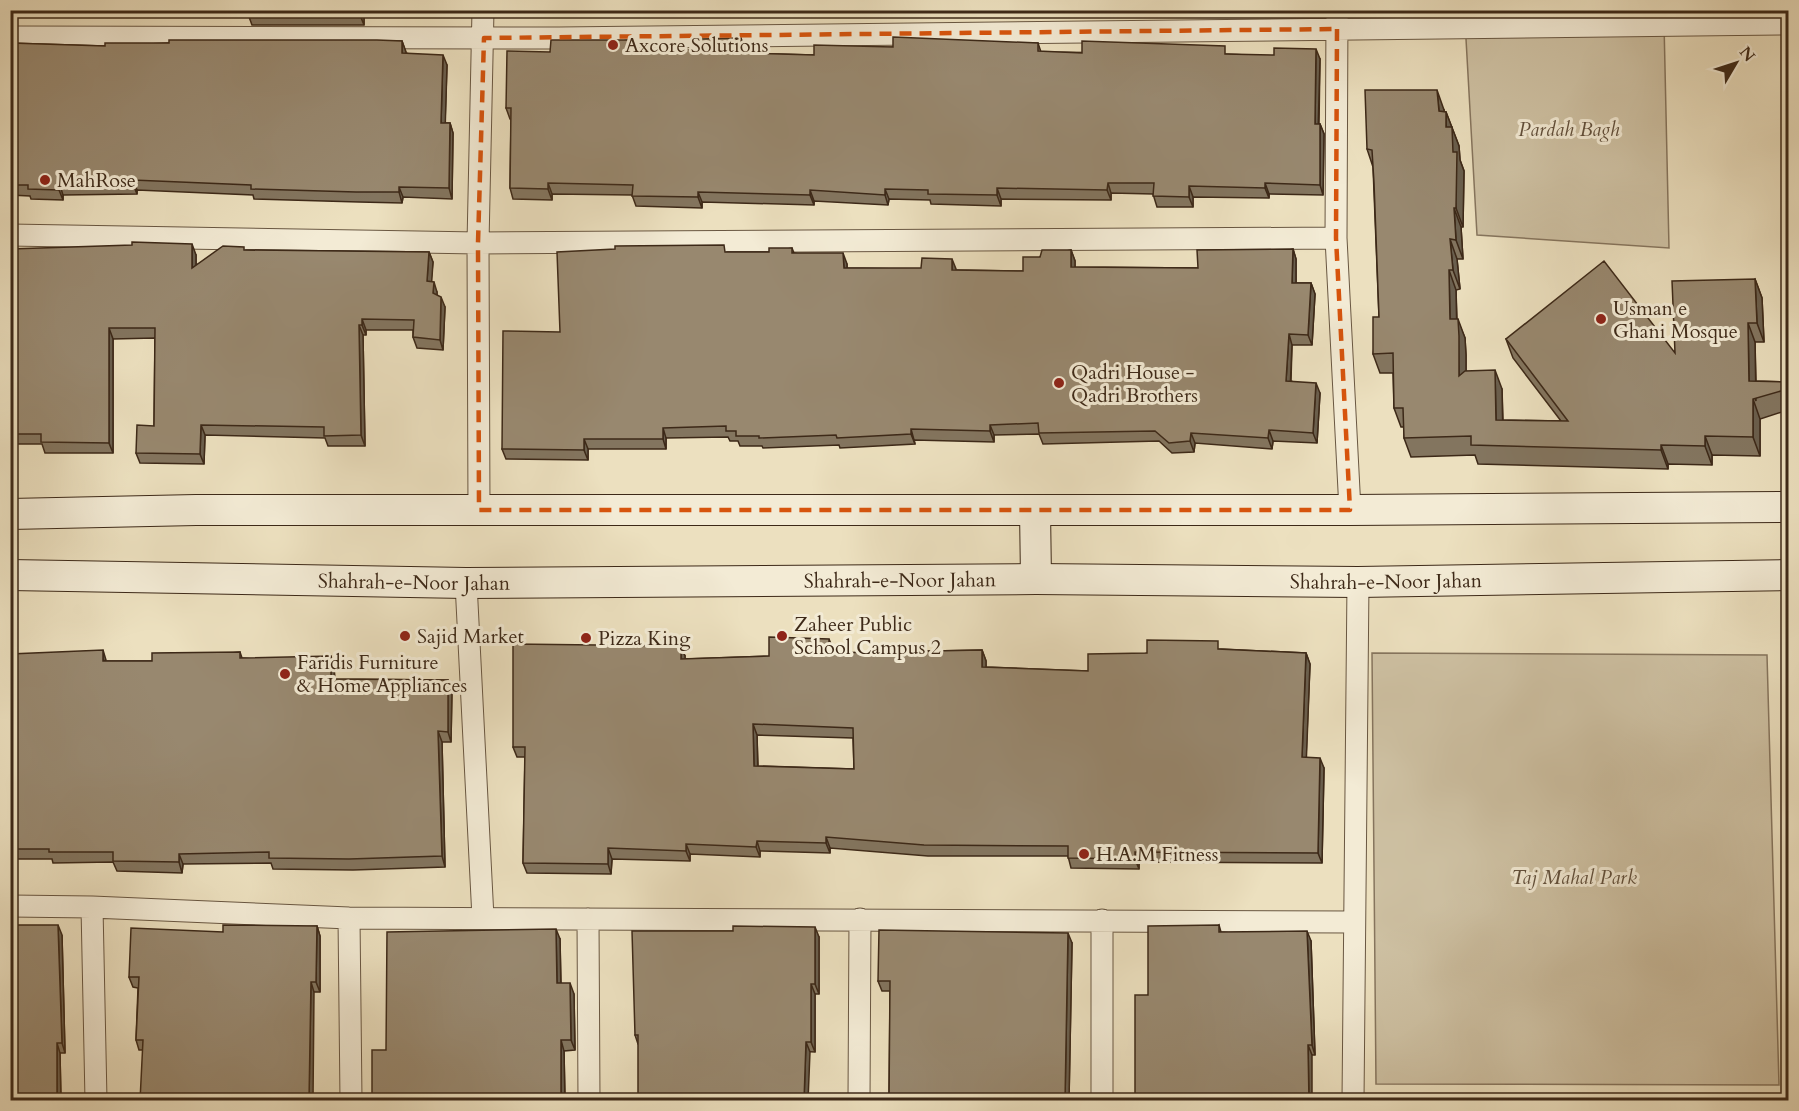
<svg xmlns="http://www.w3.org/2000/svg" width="1799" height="1111" viewBox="0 0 1799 1111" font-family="Cardo,serif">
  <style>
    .green { fill: #cec1a3; stroke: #86755e; stroke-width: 1.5 }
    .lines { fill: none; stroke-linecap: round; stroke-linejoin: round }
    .street-casing { stroke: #695742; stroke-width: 23 }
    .secondary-casing { stroke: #3d2918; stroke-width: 32 }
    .street { stroke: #f3ebd5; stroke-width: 21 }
    .secondary { stroke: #f3ebd5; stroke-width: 30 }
    .wall { fill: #83755f; stroke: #3d2918; stroke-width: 1.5; fill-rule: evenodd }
    .shaded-wall { fill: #6a5f4e; stroke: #3d2918; stroke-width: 1.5 }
    .building { fill: #98886f; stroke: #3d2918; stroke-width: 1.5; fill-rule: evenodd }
    .marked { fill: none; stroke: #d7540d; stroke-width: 4.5; stroke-dasharray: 12 8; stroke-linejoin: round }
    .poi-dot { fill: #8f2418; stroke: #f3ebd5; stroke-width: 2 }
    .labels { text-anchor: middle; stroke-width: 6; stroke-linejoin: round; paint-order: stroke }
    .poi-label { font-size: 20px; fill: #3d2918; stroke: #f3ebd5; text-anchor: start }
    .park-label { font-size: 20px; font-style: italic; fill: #614f3b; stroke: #f3ebd5 }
    .street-label { font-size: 20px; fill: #3d2918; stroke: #f3ebd5 }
  </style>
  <rect width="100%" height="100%" fill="#ece0bf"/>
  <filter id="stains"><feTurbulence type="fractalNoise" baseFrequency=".00333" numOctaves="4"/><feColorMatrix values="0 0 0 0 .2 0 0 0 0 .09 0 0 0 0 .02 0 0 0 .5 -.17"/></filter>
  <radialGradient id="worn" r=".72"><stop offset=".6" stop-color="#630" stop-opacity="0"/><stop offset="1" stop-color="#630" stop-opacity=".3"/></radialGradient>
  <path class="green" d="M1465 21 1664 23 1669 248 1477 235Z
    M1372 653 1767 655 1779 1085 1376 1084Z"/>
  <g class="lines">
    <defs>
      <path id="street" d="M1337 10 1336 238 1350 510
        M10 37 559 38 1788 24
        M10 235 478 243 1336 238
        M479 510 478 243 483 10
        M466 583 483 918
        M10 906 92 907 349 918 1354 922
        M92 907 96 1100
        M349 918 351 1100
        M588 919 589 1100
        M859 1100 860 919
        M1102 1100V920
        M1353 1100 1358 582"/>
      <g id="secondary">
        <path d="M1035 510 1036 579"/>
        <path d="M10 514 196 510H1350L1788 507"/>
        <path id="s1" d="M10 575 466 583 1036 579 1358 582 1788 575"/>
      </g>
    </defs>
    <use href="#street" class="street-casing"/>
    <use href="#secondary" class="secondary-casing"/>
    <use href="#street" class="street"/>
    <use href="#secondary" class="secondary"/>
  </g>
  <path class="wall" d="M82 10H170V12Z
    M248 10H364V25H252L248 14Z
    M628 40 631 48 699 50 745 49V53L814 55 893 47 1038 43 1041 52 1228 54 1320 59 1319 124H1320L1324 134 1323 195 1269 194V198L1193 197V207H1157L1153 194 1111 193V200L1001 199V206L931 204 930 200 889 199 888 205 814 201V205L702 202V208L636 206 632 195 552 194V200L513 199 510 188 511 119H510L506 108 550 52Z
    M402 41 406 53 447 65 445 123H450L453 133 452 199 403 197 402 203 359 202 254 199 253 195 137 190V194L63 195V200L31 199 30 196 10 195V43L105 46 169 43Z
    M1444 110V112H1446L1459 146 1460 160 1464 171 1463 227H1461L1463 259H1457L1460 289 1456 290 1457 319 1465 338 1466 355V371L1502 389 1503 420 1561 421 1513 358 1506 339 1675 353 1755 279 1762 298 1764 342H1755L1756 381 1788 382V410L1760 419V456L1712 455V465L1668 464V469L1478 464 1475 455 1411 457 1404 438V427H1401L1394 408 1393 373H1380L1373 354 1379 317 1373 167 1367 149Z
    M792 248 794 253 847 264V268L1023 271 1040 257 1071 250 1075 261V267L1198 268 1293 249 1296 259V283H1311L1315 294 1312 345H1292L1291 381 1320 393 1317 443 1273 441 1272 449 1195 443 1194 452 1172 453 1159 441 1043 444 1039 434 994 435V442L914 440 915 444 840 448 839 445 763 448 762 446H740L738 441H730L728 437 666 438V449H588V460L506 459 502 449 560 332 727 252H769Z
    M10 249 196 255V265L246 250 429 252 433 262 431 281 437 292V295L445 307 443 350 417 348 413 337V330H366V335H363L365 446H328L325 438 205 435 204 464 140 463 136 453 154 426 155 338 113 339V453H45L42 444H10Z
    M833 649V653L982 650 986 661V667L1088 671 1147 653 1221 649 1306 653 1310 664 1306 758 1324 768 1322 863 1139 862V869L1071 868 1068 856H928L830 848V853L760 851V857L690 854V861L612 859 611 874 527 873 523 863 525 757H517L513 747 685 656V659L769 656ZM757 735 853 738 854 769 758 766Z
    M240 652 242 658 334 667 335 679 448 680 452 690 451 742H442L445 867 353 870 273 869 271 863 183 864 182 873 117 871 113 862 53 863 52 859H10V654L106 661H152Z
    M1219 925 1221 932 1311 941 1315 1055H1312L1148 995Z
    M317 926 320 936V992H314L142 1050H139L136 1040 138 988 133 987 129 977 223 932Z
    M733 931 819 937V994H815V1052L638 1044 635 1035Z
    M62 935 65 1053H60L61 1101H10Z
    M560 939 561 983 574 994 575 1050 564 1051 565 1101H372L386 1050Z
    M1072 943 1069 1101H889L890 991H882L878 981Z"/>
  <path class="shaded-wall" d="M360 10H364V25L360 15Z
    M741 38 745 49 744 64 741 53Z
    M402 41 406 52V64L402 53Z
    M1316 49 1320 59 1318 134 1315 124Z
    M443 55 447 65 445 133 441 123Z
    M1437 90 1444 110 1446 131 1439 111Z
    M1446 112 1459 146 1460 160 1464 171 1463 227 1456 208 1446 127Z
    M450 123 453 133 452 199 449 188Z
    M1320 124 1324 134 1323 195 1320 185Z
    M133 180 137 190V194L133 184Z
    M548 183 552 194V200L548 189Z
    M1108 183 1111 193V200L1107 190Z
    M1265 183 1269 194V198L1265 188Z
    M60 185 63 195V200L59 190Z
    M1189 186 1193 197V207L1189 197Z
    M399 187 403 197 402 203 399 192Z
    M997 188 1001 199V206L997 195Z
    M885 189 889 199 888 205 885 195Z
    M810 190 814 201V205L810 195Z
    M698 192 702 202V208L698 197Z
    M1454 208 1461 227 1463 259 1456 240Z
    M1450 239 1457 259 1460 289 1453 270Z
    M192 244 196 255V278L192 268Z
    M1293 249 1296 259V294L1292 283Z
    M1071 250 1075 261V277L1071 267Z
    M429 252 433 262 431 292 427 281Z
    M843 253 847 264V278L844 268Z
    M952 259 956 269V280L952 270Z
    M1449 270 1456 290 1457 338 1450 319Z
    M1755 279 1762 298 1764 342 1757 323Z
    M434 282 437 292V304L433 293Z
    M1311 283 1315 294 1312 345 1308 335Z
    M441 297 445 307 443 350 440 340Z
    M362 319 366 330V335L362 325Z
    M1458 319 1465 338 1466 355V395L1459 376Z
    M1748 323 1755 342 1756 401 1749 381Z
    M359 325 363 335 365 446 361 435Z
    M109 328 113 339V453L109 443Z
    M1289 334 1292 345 1290 391 1286 381Z
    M1495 370 1502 389 1503 439 1496 420Z
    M1316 383 1320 393 1317 443 1313 433Z
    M1753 399 1760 419V456L1753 437Z
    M201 425 205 435 204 464 200 454Z
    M990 425 994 435V442L990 431Z
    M663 428 666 438V449L663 439Z
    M911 429 914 440 915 444 911 434Z
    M1269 430 1273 441 1272 449 1268 438Z
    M1191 433 1195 443 1194 452 1190 441Z
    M1705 436 1712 455V465L1705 446Z
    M584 439 588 449V460L584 450Z
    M1661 445 1668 464V469L1661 450Z
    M829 639 833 649V663L829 653Z
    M681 646 685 656V669L681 659Z
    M103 650 106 660 103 661Z
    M982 650 986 661V678L982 667Z
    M1306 653 1310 664 1306 768 1302 757Z
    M331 656 334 667 335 689 331 679Z
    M448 680 452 690 451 742 448 732Z
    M753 724 757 735 758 776 754 766Z
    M438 731 442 742 445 867 442 856Z
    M1320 758 1324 768 1322 863 1318 853Z
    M826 837 830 848V853L826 843Z
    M757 841 760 851V857L756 847Z
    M686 844 690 854V861L686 851Z
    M608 848 612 859 611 874 608 864Z
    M1135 852 1139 862V869L1135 859Z
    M179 854 183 864 182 873 179 862Z
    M58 925 62 935 65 1053 62 1043Z
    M317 926 320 936V992L316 982Z
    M815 927 819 937V994L815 984Z
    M556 929 560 939 561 994 557 983Z
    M1307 931 1311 941 1315 1055 1312 1045Z
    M1068 933 1072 943 1069 1101H1065Z
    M311 982 314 992 313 1101H309Z
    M570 983 574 994 575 1050 571 1040Z
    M811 984 815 994V1052L811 1042Z
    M561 1040 564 1051 565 1101H563L561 1095Z
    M806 1042 810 1052 808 1101H804Z
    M57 1043 60 1053 61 1101H57Z
    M1308 1045 1312 1055V1101H1309Z"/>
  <path class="building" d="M248 10H360V15L248 14Z
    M893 37 1038 43V51L1082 53V41L1225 46V54L1274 55V48L1316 49 1315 124H1320V185L1265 183V188L1189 186V197L1153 196 1154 183H1108L1107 190 997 188V195L928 194V190L885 189V195L810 190V195L698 192V197L632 196 633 185 548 183V189L510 188 511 108H506L507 51 550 52 551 40H628V48L699 50 700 39 741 38V53L814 55V45L893 47Z
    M169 40H377L402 41V53L443 55 441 123H450L449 188 399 187V192H356L251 189V185L133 180V184L60 185 59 190 28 189V185H10V43L105 46V43H169Z
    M1365 90H1437L1439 111 1446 112V127H1452L1453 152H1457L1456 208H1454L1456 240 1450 239 1453 270H1449L1450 319H1458L1459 336V376L1465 371 1495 370 1496 420 1568 421 1506 339 1604 261 1675 353 1672 281 1755 279 1757 323H1748L1749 381 1788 382V389L1753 399V437L1705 436V446L1661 445V450L1471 445V436L1404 438 1403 408H1394L1393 353 1373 354V317H1379L1374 183 1372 150 1367 149Z
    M132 242 192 244V268L223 246 244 247V250L429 252 427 281 434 282 433 293 441 297 440 340 413 337 414 320 362 319V325H359L361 435 324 436V427L201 425 200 454 136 453 137 425 154 426 155 328H109V443L41 442V434H10V249L132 245Z
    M724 245 725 252H769V248H792V253H843L844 268H921L922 258 952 259V270L1023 271V257H1040L1042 250H1071V267L1198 268 1197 250 1293 249 1292 283H1311L1308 335 1289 334 1286 381 1316 383 1313 433 1269 430 1268 438 1191 433 1190 441 1169 443 1155 431 1039 433 1038 423 990 425V431L911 429V434L837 438 836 435 759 438V436H736V431H726V426L663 428V439H584V450L502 449 503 331 560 332 557 252 615 249V246Z
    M769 637 829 639V653L982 650V667L1088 671V654L1147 653V640L1218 641V649L1306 653 1302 757 1320 758 1318 853 1135 852V859L1068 858V846L924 845 826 837V843L757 841 756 847 686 844V851L608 848V864L523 863 525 747H513V644L681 646V659L769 656ZM753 724 853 728 854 769 754 766Z
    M103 650V661H152V653L240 652V658L331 656V679L448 680V732L438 731 442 856 349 859 269 858V852L179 854V862L113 861V852H49V849H10V654Z
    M10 925H58L62 1043H57V1101H10Z
    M223 925 317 926 316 982H311L309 1101H140L143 1040H136L139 977H129L131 928 223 932Z
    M1219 925V932L1307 931 1312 1045H1308L1309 1101H1135V995H1148V926Z
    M733 926 815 927V984H811V1042H806L804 1101H638V1035H635L632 931H733Z
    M556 929 557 983H570L571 1040H561V1095H559V1101H372V1050H386L387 932Z
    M879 930 1068 933 1065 1101H889L890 981H878Z"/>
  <path class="marked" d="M1337 29 1336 238 1350 510H479L478 243 484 38Z"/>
  <g class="poi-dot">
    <circle cx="613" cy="45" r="6"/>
    <circle cx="45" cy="180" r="6"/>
    <circle cx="1601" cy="319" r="6"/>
    <circle cx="1059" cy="383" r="6"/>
    <circle cx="405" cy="636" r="6"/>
    <circle cx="782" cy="636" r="6"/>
    <circle cx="586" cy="638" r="6"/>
    <circle cx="285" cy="674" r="6"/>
    <circle cx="1084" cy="854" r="6"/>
  </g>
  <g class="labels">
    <g class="poi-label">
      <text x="625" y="52">Axcore Solutions</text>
      <text x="57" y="187">MahRose</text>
      <text x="1613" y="315">Usman e<tspan x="1613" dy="23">Ghani Mosque</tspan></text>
      <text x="1071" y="379">Qadri House -<tspan x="1071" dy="23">Qadri Brothers</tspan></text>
      <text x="794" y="631">Zaheer Public<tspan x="794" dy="23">School Campus 2</tspan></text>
      <text x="417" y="643">Sajid Market</text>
      <text x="598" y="645">Pizza King</text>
      <text x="297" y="669">Faridis Furniture<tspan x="297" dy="23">&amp; Home Appliances</tspan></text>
      <text x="1096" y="861">H.A.M Fitness</text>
    </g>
    <g class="park-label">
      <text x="1569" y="136">Pardah Bagh</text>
      <text x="1574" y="884">Taj Mahal Park</text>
    </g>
    <g class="street-label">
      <text dy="7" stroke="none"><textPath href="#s1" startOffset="890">Shahrah-e-Noor Jahan</textPath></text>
      <text dy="7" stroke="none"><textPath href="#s1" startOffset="1376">Shahrah-e-Noor Jahan</textPath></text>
      <text dy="7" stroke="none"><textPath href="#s1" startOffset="404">Shahrah-e-Noor Jahan</textPath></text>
    </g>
  </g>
  <rect width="1799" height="1111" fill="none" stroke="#ece0bf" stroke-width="36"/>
  <rect x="12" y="12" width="1775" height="1087" fill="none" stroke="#3d2918" stroke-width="3"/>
  <rect x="18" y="18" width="1763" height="1075" fill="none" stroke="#3d2918" stroke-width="1.5"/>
  <g transform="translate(1736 63) rotate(51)" stroke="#f3ebd5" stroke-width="4.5" paint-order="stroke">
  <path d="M0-4.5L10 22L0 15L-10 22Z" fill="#3d2918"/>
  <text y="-9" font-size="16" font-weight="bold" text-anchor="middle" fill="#3d2918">N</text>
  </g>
  <rect width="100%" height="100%" filter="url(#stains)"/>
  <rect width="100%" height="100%" fill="url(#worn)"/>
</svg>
